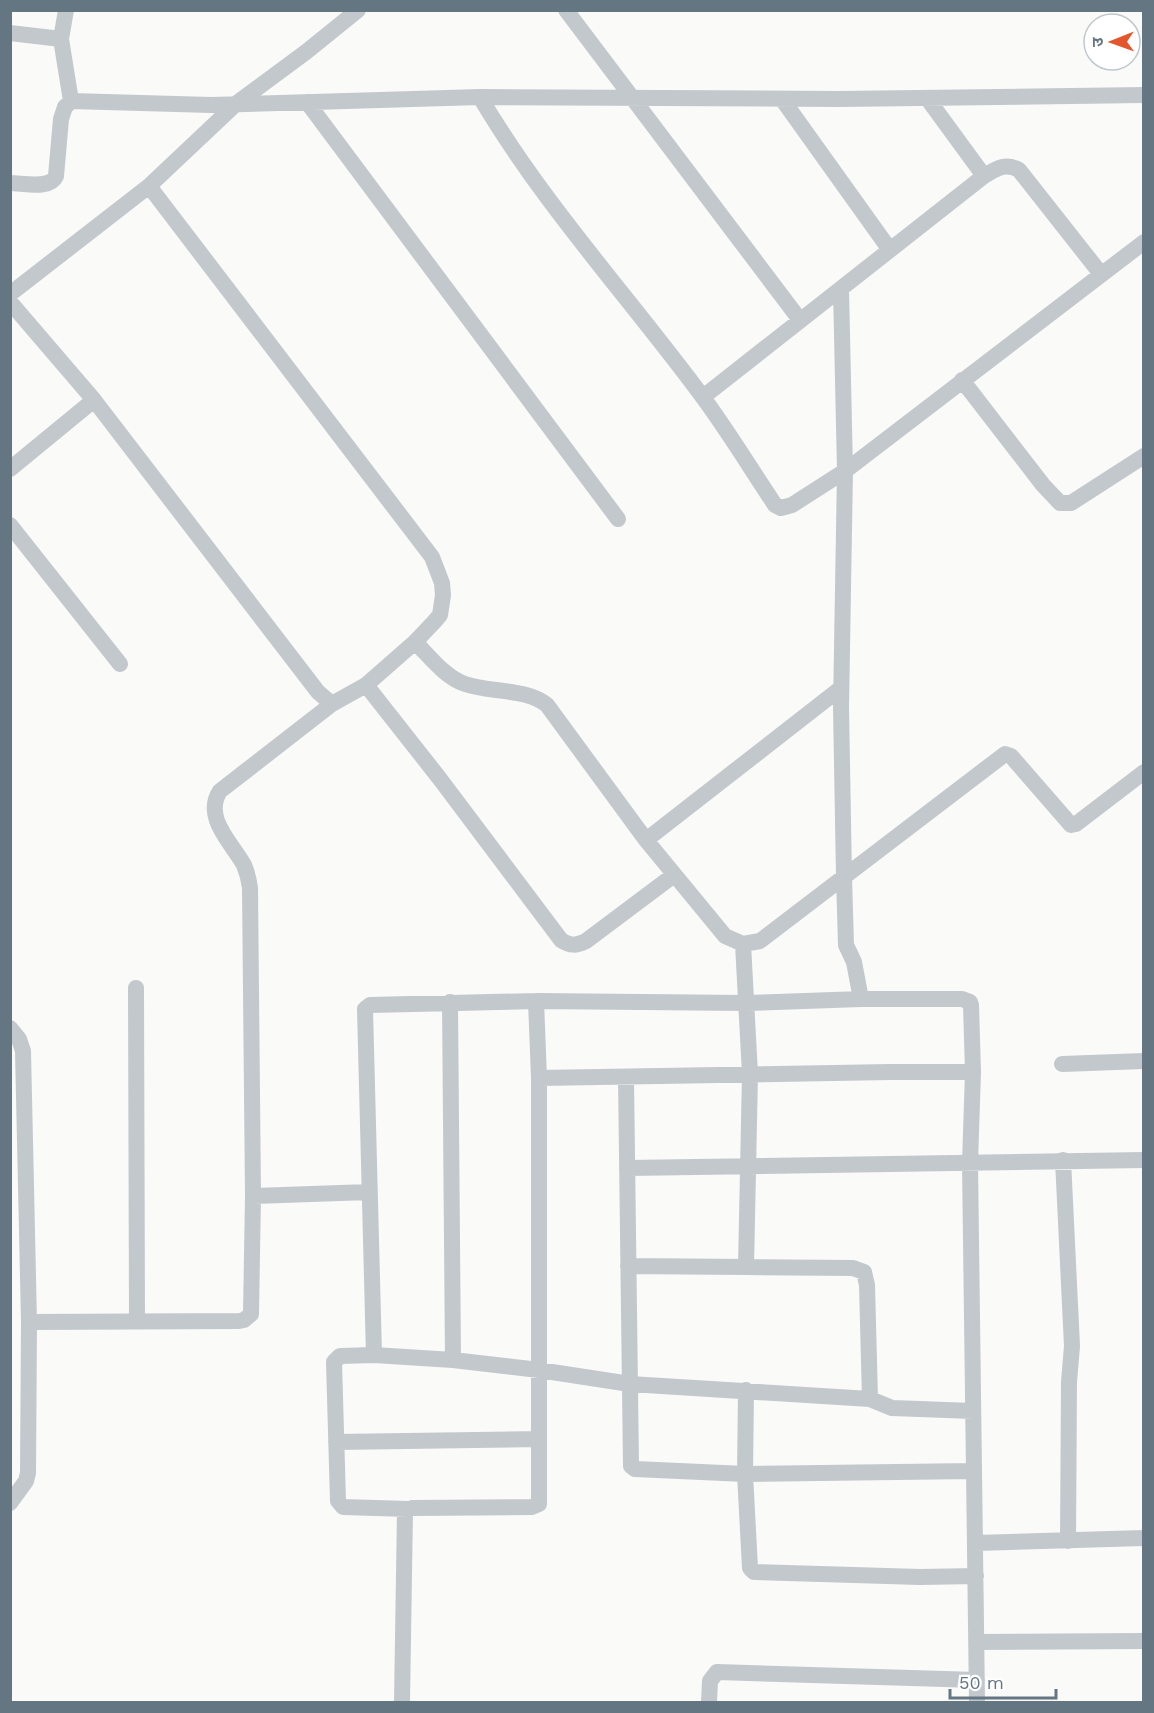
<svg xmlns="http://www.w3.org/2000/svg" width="1154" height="1713" viewBox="0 0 1154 1713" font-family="'Work Sans','Noto Sans Devanagari',sans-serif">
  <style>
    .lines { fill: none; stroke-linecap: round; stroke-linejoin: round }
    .street { stroke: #c3c8cc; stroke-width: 16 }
  </style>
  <rect width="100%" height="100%" fill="#fafaf8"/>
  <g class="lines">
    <path class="street" d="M566 10 800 320
      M10 33 61 39
      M480 97C543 204 628 296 702 396 728 431 751 469 775 505L781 508 792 505 845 471 1144 242
      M927 98 984 176
      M782 99 890 250
      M71 101 211 105 480 97 839 99 1144 95
      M307 102 618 519
      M10 183C23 183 50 190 56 176L61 119 65 107 71 101 61 39 66 10
      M841 289 845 471 841 707 844 877 846 945 854 962 861 999
      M10 294 149 186 237 103 306 52 358 10
      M10 302 94 400 318 692 332 704
      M962 380 1043 485 1060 503H1071L1144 456
      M703 397 984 176C996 169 1005 162 1019 170L1101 274
      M10 469 94 400
      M10 525 120 664
      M415 642C430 657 445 677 465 684 491 693 526 688 547 705L646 840 725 936 743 944 760 941 1005 754 1011 756 1071 825 1076 824 1144 772
      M366 685 440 779 561 940C570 946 576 946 586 941L674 875
      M646 840 841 688
      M743 944 750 1074 746 1267 853 1268 864 1272 867 1285 870 1399
      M136 988 137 1321
      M450 1002 453 1360
      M10 1028 19 1039 23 1051 29 1322 28 1473 26 1481 10 1503
      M1062 1064 1144 1061
      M626 1077 631 1466 635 1469 745 1474 746 1390
      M539 1078 891 1072H973
      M1063 1160 1072 1346 1069 1382 1068 1541
      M627 1168 1144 1160
      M253 1196 369 1192
      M628 1266 746 1267
      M29 1322 239 1321 244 1320 251 1314 253 1196 250 888C249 880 247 872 244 865 231 842 203 817 220 791L332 704 366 685 415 642 434 622 440 615 443 595 442 583 432 557 149 186
      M374 1355 340 1356 334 1362 338 1501 343 1507 408 1509
      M973 1411 892 1408 870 1399 630 1384 539 1370 453 1360 374 1355 365 1009 370 1005 536 1001 747 1003 861 999H962L970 1002 971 1005 973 1072 970 1163 977 1702
      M336 1442 539 1439
      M974 1471 745 1474 750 1568 754 1572 920 1577 976 1576
      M976 1543 1144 1538
      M977 1642 1144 1641
      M402 1702 405 1511 412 1508 532 1507 539 1504V1078L536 1001
      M709 1702 710 1681 717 1672 977 1680"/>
  </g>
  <rect width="1154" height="1713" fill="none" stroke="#657683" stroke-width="24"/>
  <g transform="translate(1112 42) rotate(269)"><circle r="28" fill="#ffffff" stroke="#c1c8cd" stroke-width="1.5"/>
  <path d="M0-4.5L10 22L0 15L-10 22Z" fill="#e4572e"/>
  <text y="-9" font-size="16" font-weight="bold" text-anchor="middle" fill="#657683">उ</text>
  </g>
  <path d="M950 1689v9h106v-9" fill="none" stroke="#657683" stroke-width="3"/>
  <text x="959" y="1689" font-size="18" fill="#657683" stroke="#ffffff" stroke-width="4.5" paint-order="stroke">50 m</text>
</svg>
